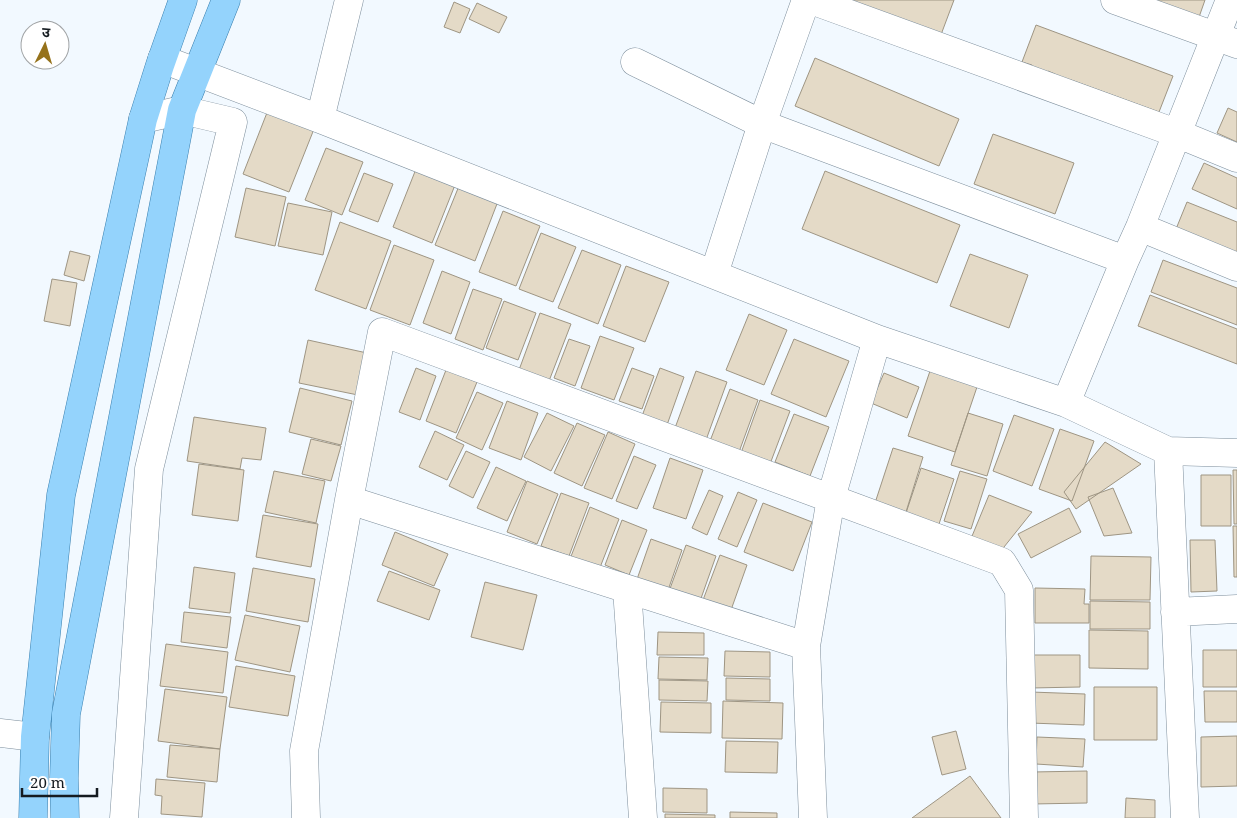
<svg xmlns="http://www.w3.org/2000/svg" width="1237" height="818" viewBox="0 0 1237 818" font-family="'Noto Serif','Noto Sans Devanagari',serif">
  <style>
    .building { fill: #e4dac7; stroke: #9e9583 }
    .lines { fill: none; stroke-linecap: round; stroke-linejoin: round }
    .minor-casing { stroke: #7d8e9c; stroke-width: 29 }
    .major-casing { stroke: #397fae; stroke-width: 29 }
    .minor { stroke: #fff; stroke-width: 28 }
    .major { stroke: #94d3fc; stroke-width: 28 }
  </style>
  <rect width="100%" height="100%" fill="#f2f9ff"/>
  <path class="building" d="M838 0H954L939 40Z
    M1143 0H1205L1198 20Z
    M454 2 470 9 460 33 444 27Z
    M477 3 507 17 499 33 469 19Z
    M1036 25 1173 76 1159 112 1071 80 1067 91 1051 85 1055 74 1048 71 1044 83 1028 77 1032 65 1022 62Z
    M815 58 959 119 939 166 795 106Z
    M270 105 316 124 289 192 243 174Z
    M1228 108 1237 112V142L1217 133Z
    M993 134 1074 163 1055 214 974 184Z
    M326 148 363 162 342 215 305 200Z
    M1204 163 1237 178V209L1192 189Z
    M416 169 455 185 432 243 393 227Z
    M825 171 960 225 937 283 802 229Z
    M364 173 393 184 378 222 349 211Z
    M461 181 500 196 475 261 435 245Z
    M246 188 286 197 275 246 235 237Z
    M1187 202 1237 222V253L1176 229Z
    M288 203 332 212 323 255 278 246Z
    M503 211 540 226 516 286 479 272Z
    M340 222 391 241 366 309 315 290Z
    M541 233 576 247 553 302 519 289Z
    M394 245 434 260 410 325 370 310Z
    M582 250 621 265 598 324 558 308Z
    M70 251 90 256 84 281 64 275Z
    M970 254 1028 275 1009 328 950 306Z
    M1163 260 1237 288V325L1151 292Z
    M626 266 669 282 645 342 603 326Z
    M442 271 470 282 451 334 423 323Z
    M52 279 77 283 70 326 44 321Z
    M473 289 502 299 483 350 455 339Z
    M1150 295 1237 329V364L1138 326Z
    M504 301 536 313 518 360 486 348Z
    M540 313 571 324 549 381 519 370Z
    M749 314 787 330 764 385 726 370Z
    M600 336 634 348 614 400 581 388Z
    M569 339 590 346 575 386 554 378Z
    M794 339 849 361 826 417 771 394Z
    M308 340 367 353 358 395 299 383Z
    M416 368 436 376 420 420 399 412Z
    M632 368 654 376 642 409 619 401Z
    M660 368 684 377 667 425 642 416Z
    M931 368 978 384 955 452 908 436Z
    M446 370 477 382 456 433 426 421Z
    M696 371 727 382 706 440 675 428Z
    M884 373 919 387 907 418 871 403Z
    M300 388 352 401 341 445 289 432Z
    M730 389 758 400 739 452 710 441Z
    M477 392 503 403 482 450 456 438Z
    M760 400 790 411 770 464 741 453Z
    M507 401 538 413 521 460 489 448Z
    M547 413 574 426 551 471 524 457Z
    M968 413 1003 424 987 476 951 465Z
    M794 414 829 427 810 476 775 462Z
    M1014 415 1054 429 1032 486 993 471Z
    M194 417 266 428 261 460 242 458 240 469 187 461Z
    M577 423 605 435 582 486 554 473Z
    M1060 429 1094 441 1072 501 1039 489Z
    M435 431 464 445 447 480 419 467Z
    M608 432 635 444 612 499 584 488Z
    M311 439 341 446 331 481 302 474Z
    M1105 442 1141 464 1076 509 1064 492Z
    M893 448 923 457 906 512 875 503Z
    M466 451 490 462 473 498 449 486Z
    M634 456 656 465 637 509 616 501Z
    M670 458 703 470 686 519 653 508Z
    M199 464 244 470 238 521 192 515Z
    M496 467 526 481 507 521 477 508Z
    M921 468 954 479 938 527 905 516Z
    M1233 470H1237V524H1234Z
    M274 471 325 481 316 523 265 512Z
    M960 471 987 479 971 529 944 521Z
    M1201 475H1231V526H1201Z
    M527 481 558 494 537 544 507 532Z
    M1113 488 1132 533 1104 536 1088 497Z
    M709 490 723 496 707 535 692 528Z
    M738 492 757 500 737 547 718 539Z
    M561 493 589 503 569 556 541 546Z
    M989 495 1032 512 1000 552 970 541Z
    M763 503 812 522 793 571 744 552Z
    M590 507 619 519 599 570 570 559Z
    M1069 508 1081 532 1031 558 1018 534Z
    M263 515 318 524 311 567 256 557Z
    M622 520 647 530 629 575 605 565Z
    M1233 526H1237V577H1234Z
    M395 532 448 554 434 586 382 565Z
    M651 539 682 550 666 596 635 585Z
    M1190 540H1215L1217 591 1191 592Z
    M686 545 716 556 699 604 668 594Z
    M720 555 747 565 731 610 703 600Z
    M1091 556 1151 557 1150 600H1090Z
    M194 567 235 573 230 613 189 608Z
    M253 568 315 579 308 622 246 611Z
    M389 571 440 590 429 620 377 601Z
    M485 582 537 595 523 650 471 637Z
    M1035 588 1085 589 1084 604H1089V623H1035Z
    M1090 601 1150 602V629H1090Z
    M184 612 231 617 227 648 181 642Z
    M245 615 300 626 290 672 235 660Z
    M1089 630 1148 631V669L1089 668Z
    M658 632 704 633V655H657Z
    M166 644 228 652 223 693 160 686Z
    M1203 650H1237V687H1203Z
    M725 651 770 652V677L724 676Z
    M1031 655H1080V687L1031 688Z
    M659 657 708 658 707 680 658 679Z
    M236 666 295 676 288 716 229 707Z
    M726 678 770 679V701L726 700Z
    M659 680 708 681 707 701 659 700Z
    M1094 687H1157V740H1094Z
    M165 689 227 697 220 749 158 741Z
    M1204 691H1237V722H1205Z
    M1031 692 1085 694 1084 725 1030 723Z
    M723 701 783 703 782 739 722 738Z
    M661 702 711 703V733L660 732Z
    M956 731 966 769 942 775 932 737Z
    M1237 736V786L1201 787V737Z
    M1037 737 1085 739 1083 767 1036 764Z
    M726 741 778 742 777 773 725 772Z
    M170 745 220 749 217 782 167 777Z
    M1087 771V803L1032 804V772Z
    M970 776 1001 818H912Z
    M156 779 205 783 202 817 161 814 162 796 155 795Z
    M663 788 707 789V813L663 812Z
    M1126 798 1155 800V818H1125Z
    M730 812 777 813V818H730Z
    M665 814 715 815V818H665Z"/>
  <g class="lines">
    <defs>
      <path id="minor" d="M811 0 1176 133 1237 158
        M1115 0 1237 44
        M162 59 320 119 877 339 1066 403 1168 451 1237 453
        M635 62 762 124 1125 260
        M320 119 349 0
        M1140 227 1237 267
        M714 274 762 124 806 0
        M1066 403 1125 260 1140 227 1230 0
        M1168 451 1185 818
        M349 500 806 646
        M627 589 643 818
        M1175 612 1237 609
        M0 733 35 737
        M124 818 149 469 233 122 182 110 143 119
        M306 818 304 751 349 500 382 332 1002 562 1019 590 1024 818
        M813 818 806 646 831 498 877 339"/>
      <path id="major" d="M33 818 35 737 61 495 143 119 160 65 183 0
        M65 818 64 778 66 714 182 110 226 0"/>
    </defs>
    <use href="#minor" class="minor-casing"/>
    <use href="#major" class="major-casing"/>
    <use href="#minor" class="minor"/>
    <use href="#major" class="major"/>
  </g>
  <g transform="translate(45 45) rotate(5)"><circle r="24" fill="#ffffff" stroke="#a1a4a6"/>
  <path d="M0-4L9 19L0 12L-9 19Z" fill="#95721b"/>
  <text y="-8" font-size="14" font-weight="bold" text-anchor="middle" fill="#151b20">उ</text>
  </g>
  <path d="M22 788v8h75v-8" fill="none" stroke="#151b20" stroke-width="2.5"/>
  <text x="30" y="788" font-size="15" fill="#151b20" stroke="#ffffff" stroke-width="4" paint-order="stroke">20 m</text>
</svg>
